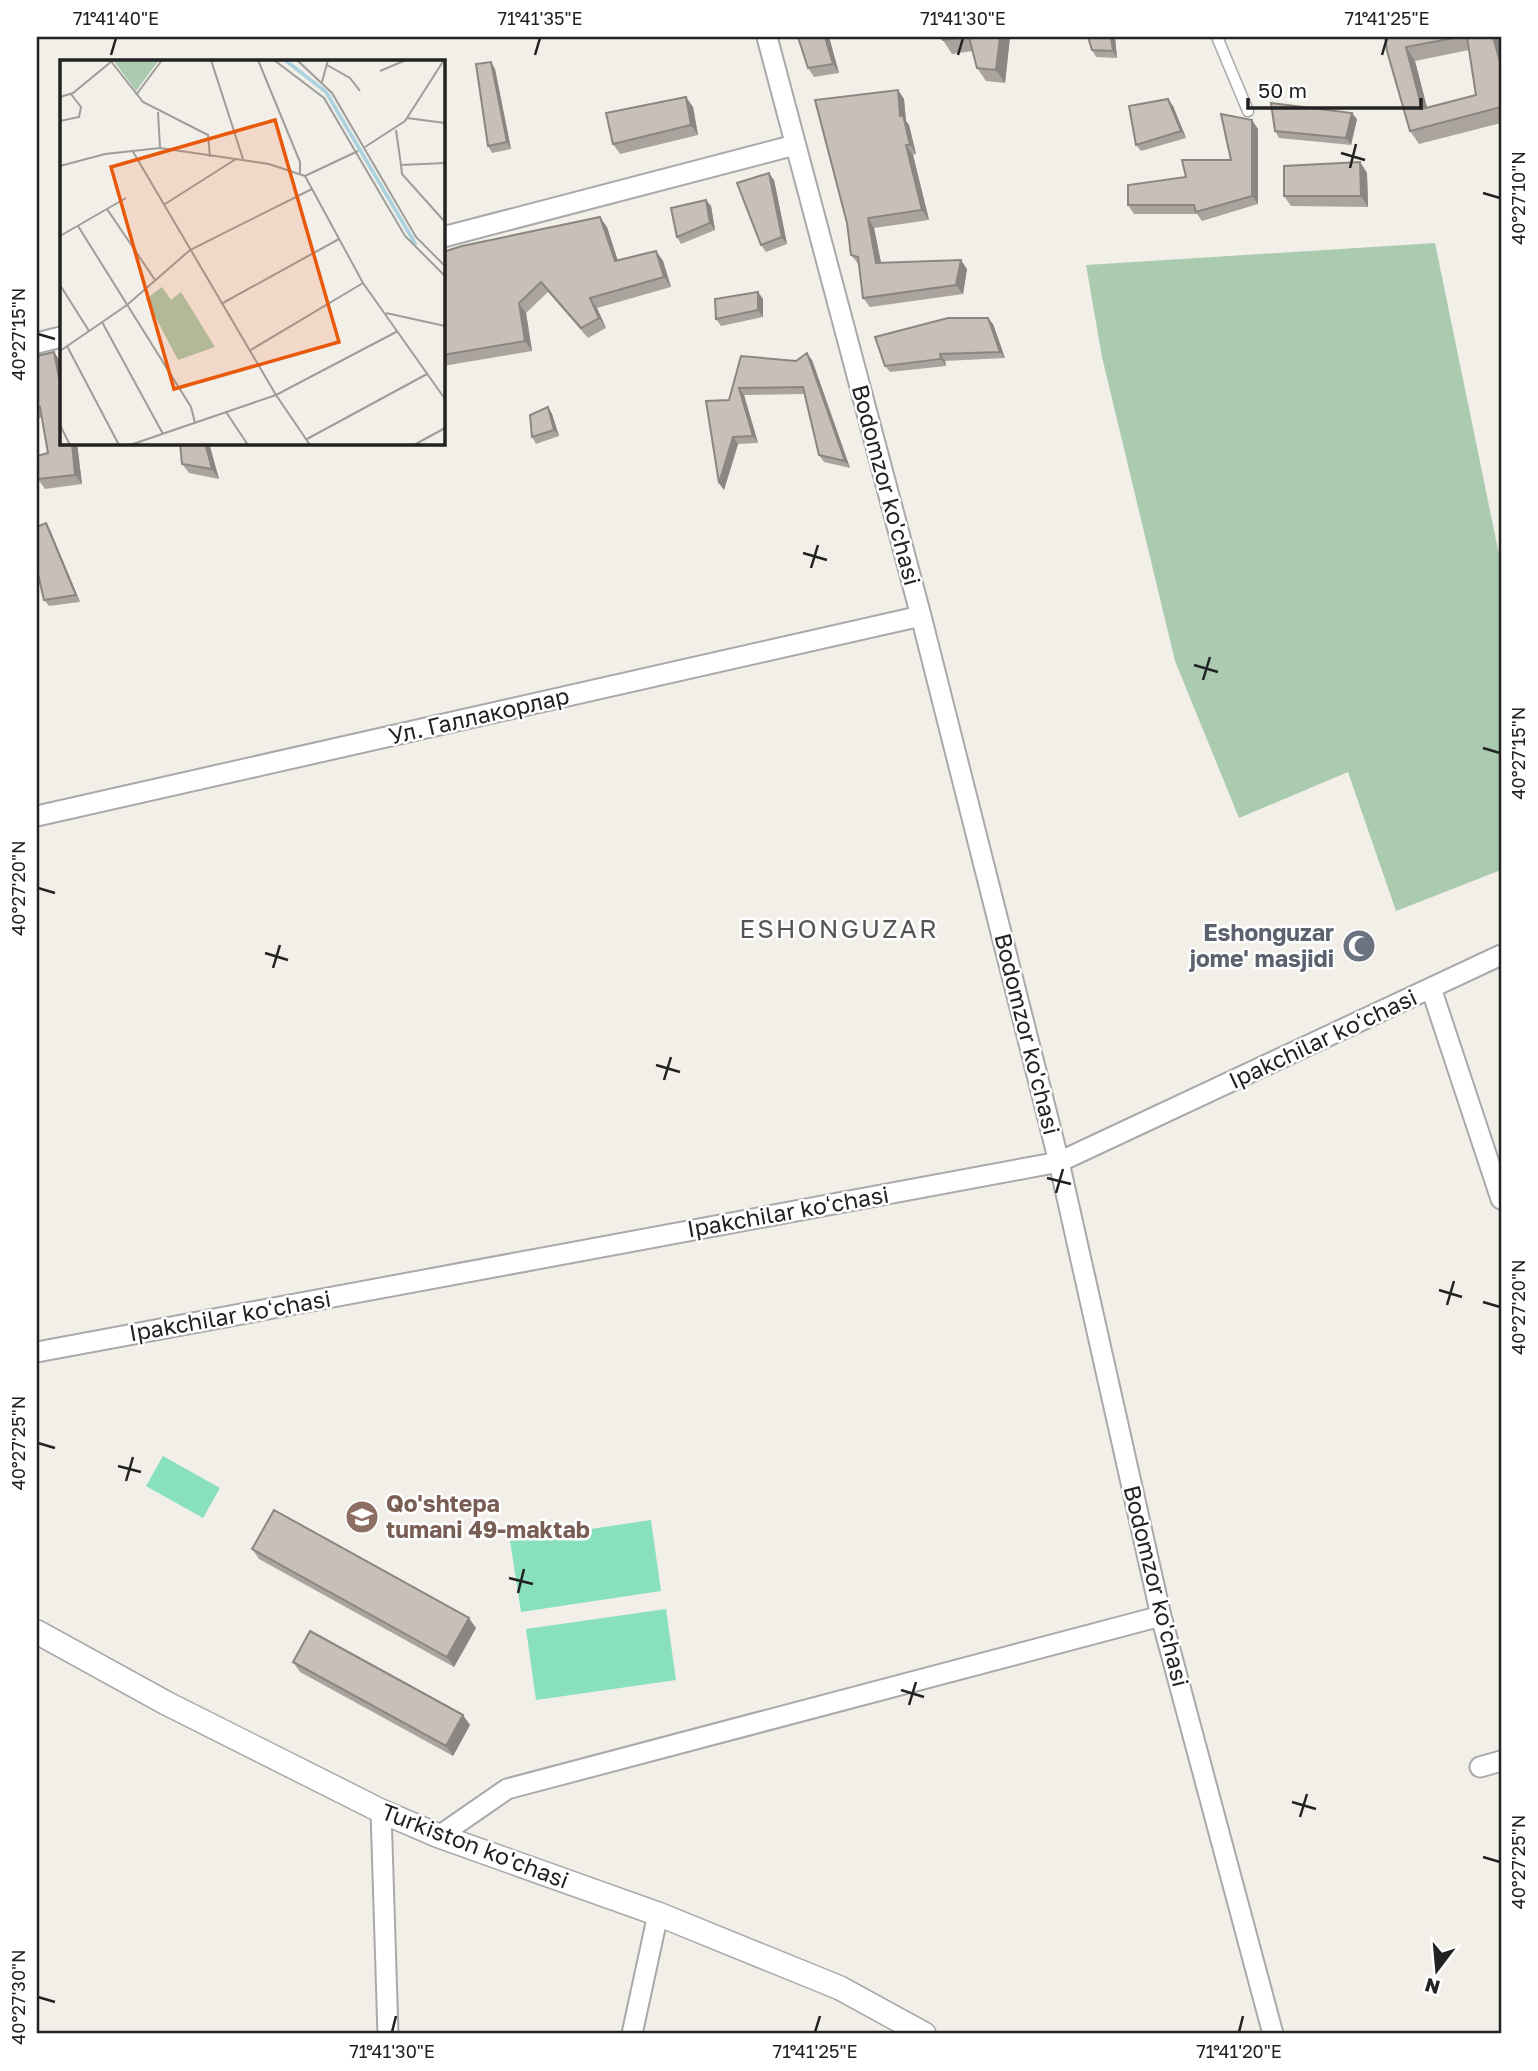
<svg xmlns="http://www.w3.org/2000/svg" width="1538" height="2071" viewBox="0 0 1538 2071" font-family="'Golos Text',sans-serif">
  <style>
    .cemetery { fill: #aacbaf }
    .pitch { fill: #88e0be }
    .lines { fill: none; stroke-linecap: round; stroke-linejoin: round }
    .service-casing { stroke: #a9a9a9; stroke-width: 13 }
    .minor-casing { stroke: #a9a9a9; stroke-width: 23 }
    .tertiary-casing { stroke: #a9a9a9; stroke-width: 26 }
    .service { stroke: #fff; stroke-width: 10 }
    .minor { stroke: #fff; stroke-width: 19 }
    .tertiary { stroke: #fff; stroke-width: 23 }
    .wall { fill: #aba49e; fill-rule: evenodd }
    .shaded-wall { fill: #8b8681 }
    .building { fill: #c7bfb8; stroke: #8b8681; stroke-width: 2 }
    .ticks { fill: none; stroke: #222; stroke-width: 2.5 }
    .labels { text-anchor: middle; stroke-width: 5; stroke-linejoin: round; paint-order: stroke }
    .street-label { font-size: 23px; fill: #222; stroke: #fff }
    .worship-label { font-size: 23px; font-weight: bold; fill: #5b616d; stroke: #fff; text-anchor: end }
    .education-label { font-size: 23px; font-weight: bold; fill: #785e54; stroke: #fff; text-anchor: start }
    .quarter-label { font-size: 26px; letter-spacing: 2px; fill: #555; stroke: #fff }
    .inset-river { fill: none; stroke: #aad3df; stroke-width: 3.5 }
    .inset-road { fill: none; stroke: #9f9d99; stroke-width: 2 }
    .view { fill: #e8590c; fill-opacity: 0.15; stroke: #e8590c; stroke-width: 3.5 }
    .inset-edge { fill: none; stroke: #222; stroke-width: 3.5 }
    .neatline { fill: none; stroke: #222; stroke-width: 2.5 }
    .ticks-label { font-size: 18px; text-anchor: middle; fill: #222 }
  </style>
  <rect width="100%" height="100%" fill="#f2efe9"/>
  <path class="cemetery" d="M1435 243 1501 564V870L1396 911 1348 772 1239 818 1175 661 1102 357 1086 265Z"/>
  <path class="pitch" d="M163 1456 220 1488 203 1518 146 1486Z
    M651 1520 661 1591 521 1612 510 1541Z
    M666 1609 676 1680 536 1700 526 1629Z"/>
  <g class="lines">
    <defs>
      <path id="service" d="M1217 37 1248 111"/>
      <path id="minor" d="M767 37 921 616 1059 1162 1161 1616 1273 2034
        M443 237 795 145
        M37 343 61 337
        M37 816 921 616
        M1431 988 1501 1199
        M37 1352 1059 1162 1501 955
        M1480 1767 1501 1761
        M381 1811 388 2034
        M439 1836 507 1789 1161 1616
        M632 2034 658 1914"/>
      <path id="tertiary" d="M37 1632 166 1703 381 1811 439 1836 658 1914 840 1988 924 2034"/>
    </defs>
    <use href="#service" class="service-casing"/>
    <use href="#minor" class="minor-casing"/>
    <use href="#tertiary" class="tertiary-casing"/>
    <use href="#service" class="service"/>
    <use href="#minor" class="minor"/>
    <use href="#tertiary" class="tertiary"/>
  </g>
  <path class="wall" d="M798 37H829L839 73 814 77 808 68Z
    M941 37H1010L1005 83 986 81 977 68 973 51 952 54Z
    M1115 37 1117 58 1096 57 1092 50Z
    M1385 37H1499L1501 46V123L1419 144 1410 131ZM1469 50 1476 95 1427 108 1415 61Z
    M495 69 511 149 492 153 488 146Z
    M898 90 904 99 906 121 909 125 916 154 913 155 929 220 874 228 881 263 967 269 963 294 870 307 863 298 859 265 851 255Z
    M1168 99 1173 106 1186 138 1141 151 1136 145Z
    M693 107 698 135 620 154 613 144Z
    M1357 119 1351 145 1279 138 1275 131Z
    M1258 129V204L1202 221 1197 214H1134L1128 205 1186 177 1231 160Z
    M1360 162 1367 173 1368 207 1291 206 1284 196Z
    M774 180 787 244 766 252 761 245Z
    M711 206 715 230 681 244 677 237Z
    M607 227 618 261 656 251 663 261 671 287 597 308 606 328 588 338 548 292 526 313 532 351 443 366V252Z
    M758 292 763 299V317L721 326 716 319Z
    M993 324 1005 358 945 361 946 366 890 372 885 366Z
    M37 356 60 361 61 443H77L82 484 45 489 38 479 48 453 42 417 37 419Z
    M741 356 796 361 812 360 850 468 824 462 819 455 804 394 744 395 758 443 738 444 724 490 719 483 729 400Z
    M548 407 552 414 559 436 536 444 532 437Z
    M209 443 219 479 189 473 182 464Z
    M50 530 80 602 49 606 44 600Z
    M252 1549 476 1628 454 1667 259 1559Z
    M293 1662 470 1725 453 1756 300 1672Z"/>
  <path class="shaded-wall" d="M825 37H829L839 73 833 64Z
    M1000 37H1010L1005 83 996 70Z
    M1111 37H1115L1117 58 1113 51Z
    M1493 37H1499L1501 46V65Z
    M1406 47 1415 61 1431 123 1422 109Z
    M491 62 495 69 511 149 507 142Z
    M898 90 904 99 906 121 909 125 916 154 910 145 900 116Z
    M686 97 693 107 698 135 691 125Z
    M1168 99 1173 106 1186 138 1181 131Z
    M1352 113 1357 119 1351 145 1346 138Z
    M1252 120 1258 129V204L1252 196Z
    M906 145 913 155 929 220 922 210Z
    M1360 162 1367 173 1368 207 1361 196Z
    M769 173 774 180 787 244 782 237Z
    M706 200 711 206 715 230 710 223Z
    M600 217 607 227 621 271 615 261Z
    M868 218 874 228 883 272 876 263Z
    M656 251 663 261 671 287 664 277Z
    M961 260 967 269 963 294 956 285Z
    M758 292 763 299V317L758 310Z
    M590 298 597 308 606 328 599 318Z
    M519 303 526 313 532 351 525 341Z
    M988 318 993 324 1005 358 1000 352Z
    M54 352 60 361 61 366V388Z
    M807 353 812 360 850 468 845 461Z
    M940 354 945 361 946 366 941 359Z
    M739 388 744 395 758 443 753 436Z
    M548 407 552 414 559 436 554 430Z
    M733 437 738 444 724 490 719 483Z
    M72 443H77L82 484 75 475Z
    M205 443H209L219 479 212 469Z
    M46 523 50 530 80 602 76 595Z
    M469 1618 476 1628 454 1667 447 1657Z
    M463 1715 470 1725 453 1756 446 1746Z"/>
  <path class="building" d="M798 37H825L833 64 808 68Z
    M941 37H1000L996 70 977 68 969 37 943 40Z
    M1088 37H1111L1113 51 1092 50Z
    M1385 37H1459L1406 47 1422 109 1476 95 1467 37H1493L1501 65V107L1410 131 1387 51Z
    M491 62 507 142 488 146 476 64Z
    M898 90 900 116 903 115 910 145H906L922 210 868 218 876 263 961 260 956 285 863 298 858 257 851 255 847 223 815 100Z
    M686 97 691 125 613 144 606 113Z
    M1168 99 1181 131 1136 145 1129 106Z
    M1271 103 1352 113 1346 138 1275 131Z
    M1221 114 1252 120V196L1196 212 1194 205H1128V185L1186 177 1182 160H1231Z
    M1360 162 1361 196H1284V166Z
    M769 173 782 237 761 245 737 183Z
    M706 200 710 223 677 237 671 208Z
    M600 217 615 261 656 251 664 277 590 298 599 318 581 328 541 282 519 303 525 341 443 355V252L462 246Z
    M758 292V310L716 319 715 299Z
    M948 318H988L1000 352 940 354 941 359 885 366 875 337Z
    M54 352 61 388V443H72L75 475 38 479 37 472V456L48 453 40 407H37V356Z
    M807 353 845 461 819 455 803 387 739 388 753 436 733 437 719 483 706 401 729 400 741 356 796 361Z
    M548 407 554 430 532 437 530 415Z
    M180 443H205L212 469 182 464Z
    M46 523 76 595 44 600 37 570V527Z
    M274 1510 469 1618 447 1657 252 1549Z
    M310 1631 463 1715 446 1746 293 1662Z"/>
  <path class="ticks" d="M111 55 116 38M535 55 540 38M958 55 963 38M1382 55 1387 38M1341 153 1365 160M1350 168 1356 144M1483 193 1500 198M38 334 55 339M803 553 827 560M811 568 818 545M1194 665 1218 672M1203 680 1210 657M1483 748 1500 753M38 888 55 893M265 953 288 960M273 968 280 945M656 1065 680 1072M664 1080 671 1057M1047 1178 1071 1184M1056 1193 1063 1169M1439 1290 1462 1297M1483 1302 1500 1307M1447 1305 1454 1281M38 1443 55 1448M118 1466 141 1472M126 1481 133 1457M509 1578 533 1584M518 1593 524 1569M901 1690 924 1697M909 1705 916 1682M1292 1802 1316 1809M1300 1817 1307 1794M1483 1857 1500 1862M38 1997 55 2002M392 2032 396 2016M815 2032 820 2016M1239 2032 1243 2016"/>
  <defs>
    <symbol id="mosque-disc" viewBox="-11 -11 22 22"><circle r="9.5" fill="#6b7280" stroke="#fff"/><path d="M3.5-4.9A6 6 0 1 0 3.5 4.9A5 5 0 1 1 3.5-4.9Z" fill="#fff"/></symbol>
    <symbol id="school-disc" viewBox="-11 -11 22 22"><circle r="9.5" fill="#8d6e63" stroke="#fff"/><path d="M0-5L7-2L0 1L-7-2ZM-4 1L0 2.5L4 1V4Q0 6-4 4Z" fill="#fff"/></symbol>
  </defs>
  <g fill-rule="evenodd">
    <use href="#mosque-disc" x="1340" y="927" width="38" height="38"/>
    <use href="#school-disc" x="343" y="1498" width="38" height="38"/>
  </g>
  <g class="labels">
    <g class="street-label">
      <text transform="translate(886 485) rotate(75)" y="8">Bodomzor ko'chasi</text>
      <text transform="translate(479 716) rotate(-13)" y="8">Ул. Галлакорлар</text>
      <text transform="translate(1027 1034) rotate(76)" y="8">Bodomzor ko'chasi</text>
      <text transform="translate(1323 1039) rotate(-25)" y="8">Ipakchilar koʻchasi</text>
      <text transform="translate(788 1212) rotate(-10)" y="8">Ipakchilar koʻchasi</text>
      <text transform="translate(230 1316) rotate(-10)" y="8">Ipakchilar koʻchasi</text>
      <text transform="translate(1156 1586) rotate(76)" y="8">Bodomzor ko'chasi</text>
      <text transform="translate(475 1846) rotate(21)" y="8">Turkiston ko'chasi</text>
    </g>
    <g class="worship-label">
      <text x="1334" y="941">Eshonguzar<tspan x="1334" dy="26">jome' masjidi</tspan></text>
    </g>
    <g class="education-label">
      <text x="386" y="1512">Qo'shtepa<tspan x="386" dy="26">tumani 49-maktab</tspan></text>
    </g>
    <g class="quarter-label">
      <text x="839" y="938">ESHONGUZAR</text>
    </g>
  </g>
  <g transform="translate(60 60)">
    <rect width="385" height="385" fill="#f2efe9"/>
    <path d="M53 0H99L76 31ZM102 227 111 240 121 232 155 287 118 300 86 239Z" fill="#aacbaf"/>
    <path class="inset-river" d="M225 0 266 32 356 185"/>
    <path class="inset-road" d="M50 0 83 42 148 75 150 97M151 0 183 99M198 0 240 102V113M214 0 264 38 345 176 385 216M237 0 272 33 356 177 385 206M267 5 290 18 300 31M320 11 346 0M262 22 268 0M76 35 102 0M0 37 13 33 52 1M98 52 100 88M347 58 385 63M0 61 19 57 21 47 11 34M336 70 341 105 385 103M305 87 345 61 384 0M72 90 216 335 250 385M341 105 342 114 385 162M0 106 45 94 100 88 209 104 245 116M245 116 303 223 385 339M245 116 298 91M105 144 176 99M47 149 95 220M18 166 131 347 135 363M0 176 66 138M0 225 29 271M161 244 279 179M326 253 385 266M42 262 103 374M7 286 59 385M0 291 67 245 130 190 252 129M189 291 303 223M166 352 188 385M0 365 10 385M247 379 367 314M70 385 216 335 338 271M354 385 385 368"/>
    <path class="view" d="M215 60 279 282 114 329 51 107Z"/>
    <rect width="385" height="385" class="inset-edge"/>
  </g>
  <rect width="1538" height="2071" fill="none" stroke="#ffffff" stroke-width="77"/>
  <g transform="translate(1437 1970) rotate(196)" stroke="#ffffff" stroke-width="5" paint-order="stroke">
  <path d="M0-5L12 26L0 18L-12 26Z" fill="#222222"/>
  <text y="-10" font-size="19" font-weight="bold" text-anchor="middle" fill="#222222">N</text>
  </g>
  <path d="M1248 98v10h173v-10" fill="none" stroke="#222222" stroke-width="3.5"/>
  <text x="1258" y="98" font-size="21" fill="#222222" stroke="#ffffff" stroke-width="5" paint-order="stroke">50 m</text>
  <rect x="38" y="38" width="1462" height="1994" class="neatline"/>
  <g class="ticks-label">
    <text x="116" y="25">71°41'40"E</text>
    <text x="540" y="25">71°41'35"E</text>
    <text x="963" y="25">71°41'30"E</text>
    <text x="1387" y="25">71°41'25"E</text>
    <text transform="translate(1519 198) rotate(-90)" y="6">40°27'10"N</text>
    <text transform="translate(19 334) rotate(-90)" y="6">40°27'15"N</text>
    <text transform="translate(1519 753) rotate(-90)" y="6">40°27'15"N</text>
    <text transform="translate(19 888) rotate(-90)" y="6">40°27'20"N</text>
    <text transform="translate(1519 1307) rotate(-90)" y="6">40°27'20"N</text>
    <text transform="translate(19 1443) rotate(-90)" y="6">40°27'25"N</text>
    <text transform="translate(1519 1862) rotate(-90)" y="6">40°27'25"N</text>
    <text transform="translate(19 1997) rotate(-90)" y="6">40°27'30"N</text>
    <text x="392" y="2058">71°41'30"E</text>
    <text x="815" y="2058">71°41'25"E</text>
    <text x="1239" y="2058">71°41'20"E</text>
  </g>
</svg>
